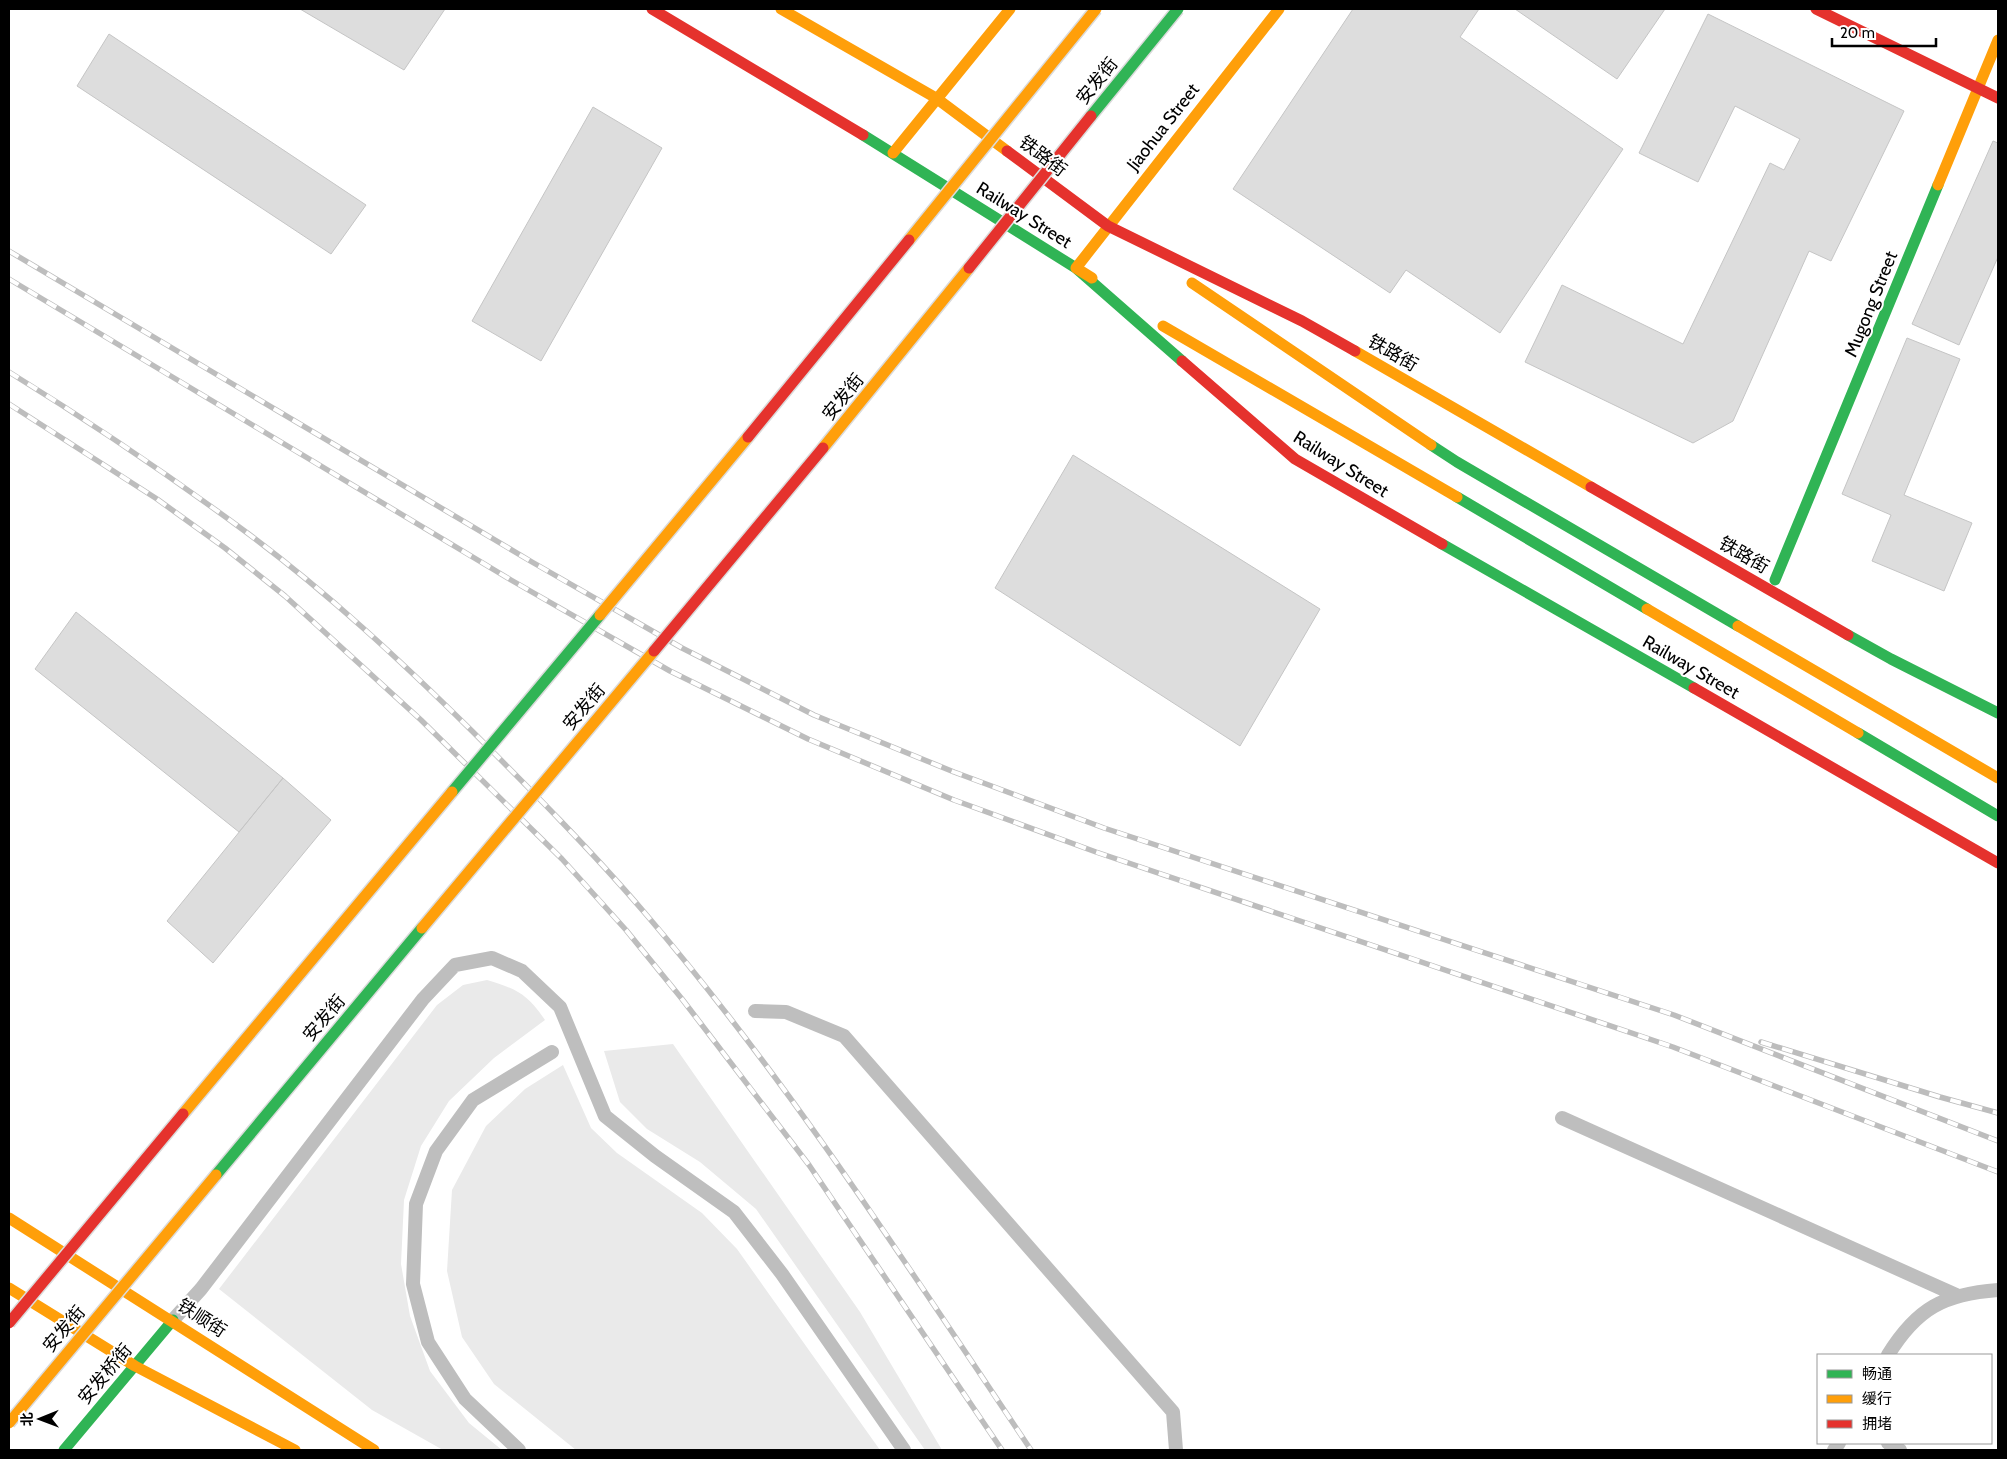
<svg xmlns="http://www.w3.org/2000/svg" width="2007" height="1459" viewBox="0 0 2007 1459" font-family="Cabin,'Noto Sans SC',sans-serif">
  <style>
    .green { fill: #eaeaea }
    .building { fill: #ddd; stroke: #c5c5c5 }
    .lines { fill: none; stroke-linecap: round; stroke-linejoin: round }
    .lane { stroke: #bebebe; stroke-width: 14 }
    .fast { stroke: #30b455; stroke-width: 11 }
    .slow { stroke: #ff9f0a; stroke-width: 11 }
    .jam { stroke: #e5322d; stroke-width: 11 }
    .rail-casing { stroke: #bdbdbd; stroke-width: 5.5 }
    .rail { stroke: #fff; stroke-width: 4; stroke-dasharray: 11; stroke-linecap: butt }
    .fast-bridge-casing { stroke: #dbdbdb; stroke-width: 14; stroke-linecap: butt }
    .slow-bridge-casing { stroke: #dbdbdb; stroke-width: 14; stroke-linecap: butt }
    .jam-bridge-casing { stroke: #dbdbdb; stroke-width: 14; stroke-linecap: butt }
    .fast-bridge { stroke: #30b455; stroke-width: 11 }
    .slow-bridge { stroke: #ff9f0a; stroke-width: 11 }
    .jam-bridge { stroke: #e5322d; stroke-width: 11 }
    .labels { text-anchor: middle; stroke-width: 4; stroke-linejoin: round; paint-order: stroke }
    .street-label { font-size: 18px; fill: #000; stroke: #fff }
  </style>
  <rect width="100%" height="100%" fill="#fff"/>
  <path class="green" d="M487 980C517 989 527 994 545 1020L494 1058 449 1101 421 1146 404 1200 401 1264 410 1316 430 1371 469 1423 502 1450H443L372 1410 219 1289 437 1005 463 985Z
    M673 1044 860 1312 942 1450H925L756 1209 700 1162 647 1129 620 1102 604 1051Z
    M563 1065 591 1128 617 1153 702 1213 737 1249 880 1450H576L494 1384 462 1337 447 1271 452 1190 486 1126 525 1089Z"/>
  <path class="building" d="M300 9H445L404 70Z
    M1353 9H1479L1460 37 1623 149 1500 333 1406 270 1390 293 1233 189Z
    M1515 9H1665L1617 79Z
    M1708 14 1904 111 1831 261 1809 251 1733 421 1693 443 1525 362 1562 285 1683 344 1770 163 1784 170 1800 139 1735 106 1698 182 1639 153Z
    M109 34 366 205 331 254 77 86Z
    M593 107 662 148 541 361 472 321Z
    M1993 141 1998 143V257L1959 345 1912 324Z
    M1907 338 1960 359 1904 495 1972 523 1944 591 1872 561 1891 515 1842 494Z
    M1073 455 1320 609 1240 746 995 588Z
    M76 612 283 778 239 832 35 669Z
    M283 778 331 820 213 963 167 921Z"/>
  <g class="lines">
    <path class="lane" d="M755 1011 786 1012 844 1036 1173 1412 1176 1450
      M1562 1118 1956 1295
      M173 1320 201 1289 423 999 455 965 492 958 522 971 560 1007 605 1116 655 1156 734 1212 782 1274 904 1450
      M1888 1355C1917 1308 1944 1294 1998 1290
      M1888 1443 1900 1450
      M519 1450 465 1399 428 1342 413 1284 416 1204 436 1151 473 1100 552 1052
      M1834 1450 1839 1443"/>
    <path class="fast" d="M863 135 1076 268 1182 361
      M1431 445 1457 462 1738 626
      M1457 497 1647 609
      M1442 544 1694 688
      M1775 580 1938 185
      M1848 635 1891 659 1998 713
      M1858 733 1998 816
      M64 1450 173 1320"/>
    <path class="slow" d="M781 9 936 98 1007 151
      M893 153 1010 9
      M1938 185 1998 40
      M1092 278 1076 268 1279 9
      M1192 283 1431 445
      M1163 326 1457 497
      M1355 351 1591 487
      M1647 609 1858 733
      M1738 626 1998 778
      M9 1218 374 1450
      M9 1288 135 1366 295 1450"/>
    <path class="jam" d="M652 9 863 135
      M1816 9 1998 98
      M1007 151 1108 226 1302 321 1355 351
      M1182 361 1295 459 1442 544
      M1591 487 1848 635
      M1694 688 1998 863"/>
    <defs>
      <path id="rail" d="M9 251 532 562 682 648 814 715 954 772 1104 828 1674 1015 1998 1141
        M9 279 511 580 670 671 808 739 954 800 1096 852 1673 1047 1998 1172
        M9 372C90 422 169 475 246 532 327 592 401 661 472 731 531 790 590 849 644 912 788 1080 908 1267 1031 1450
        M9 404 157 499 225 548 285 596 421 720 562 859 626 930 682 999 809 1165 1002 1450
        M1761 1042 1940 1097 1998 1113"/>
    </defs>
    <use href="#rail" class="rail-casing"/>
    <use href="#rail" class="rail"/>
    <defs>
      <path id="fast-bridge" d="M1091 116 1178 9
        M452 792 600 615
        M216 1175 422 928"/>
      <path id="slow-bridge" d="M909 240 1096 9
        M823 448 969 268
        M600 615 748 437
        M422 928 654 651
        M183 1114 452 792
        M9 1423 216 1175"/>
      <path id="jam-bridge" d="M969 268 1091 116
        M748 437 909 240
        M654 651 823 448
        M9 1323 183 1114"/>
    </defs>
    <use href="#fast-bridge" class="fast-bridge-casing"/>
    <use href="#slow-bridge" class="slow-bridge-casing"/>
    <use href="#jam-bridge" class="jam-bridge-casing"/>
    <use href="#fast-bridge" class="fast-bridge"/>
    <use href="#slow-bridge" class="slow-bridge"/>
    <use href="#jam-bridge" class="jam-bridge"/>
  </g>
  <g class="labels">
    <g class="street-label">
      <text transform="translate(1097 81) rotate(-51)" y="6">安发街</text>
      <text transform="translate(1163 127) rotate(-52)" y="6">Jiaohua Street</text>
      <text transform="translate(1043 156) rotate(37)" y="6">铁路街</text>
      <text transform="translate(1024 215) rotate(32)" y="6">Railway Street</text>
      <text transform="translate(1871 304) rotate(-68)" y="6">Mugong Street</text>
      <text transform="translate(1393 353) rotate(30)" y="6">铁路街</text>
      <text transform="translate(843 397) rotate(-51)" y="6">安发街</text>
      <text transform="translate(1341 464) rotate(32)" y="6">Railway Street</text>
      <text transform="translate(1744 555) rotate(30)" y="6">铁路街</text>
      <text transform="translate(1691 667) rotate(30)" y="6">Railway Street</text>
      <text transform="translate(584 707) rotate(-50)" y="6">安发街</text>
      <text transform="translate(324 1018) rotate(-50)" y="6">安发街</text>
      <text transform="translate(202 1318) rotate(33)" y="6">铁顺街</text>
      <text transform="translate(64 1329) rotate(-50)" y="6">安发街</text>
      <text transform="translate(105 1374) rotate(-50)" y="6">安发桥街</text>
    </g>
  </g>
  <rect width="2007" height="1459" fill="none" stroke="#000000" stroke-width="20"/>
  <rect x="1817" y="1354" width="175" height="90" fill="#ffffff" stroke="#999999"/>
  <rect x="1827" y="1370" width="25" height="8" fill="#30b455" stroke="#999999"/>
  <text x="1862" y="1379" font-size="15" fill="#000000">畅通</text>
  <rect x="1827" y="1395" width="25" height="8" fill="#ff9f0a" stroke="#999999"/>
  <text x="1862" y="1404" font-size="15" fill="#000000">缓行</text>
  <rect x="1827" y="1420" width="25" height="8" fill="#e5322d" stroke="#999999"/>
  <text x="1862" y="1429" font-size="15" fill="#000000">拥堵</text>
  <g transform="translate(40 1419) rotate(269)" stroke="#ffffff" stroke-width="4" paint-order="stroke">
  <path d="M0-4L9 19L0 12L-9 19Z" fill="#000000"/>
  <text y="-8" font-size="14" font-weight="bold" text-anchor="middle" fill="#000000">北</text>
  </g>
  <path d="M1832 38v8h104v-8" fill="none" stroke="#000000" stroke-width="2.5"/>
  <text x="1840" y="38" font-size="15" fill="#000000" stroke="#ffffff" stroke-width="4" paint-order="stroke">20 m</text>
</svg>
